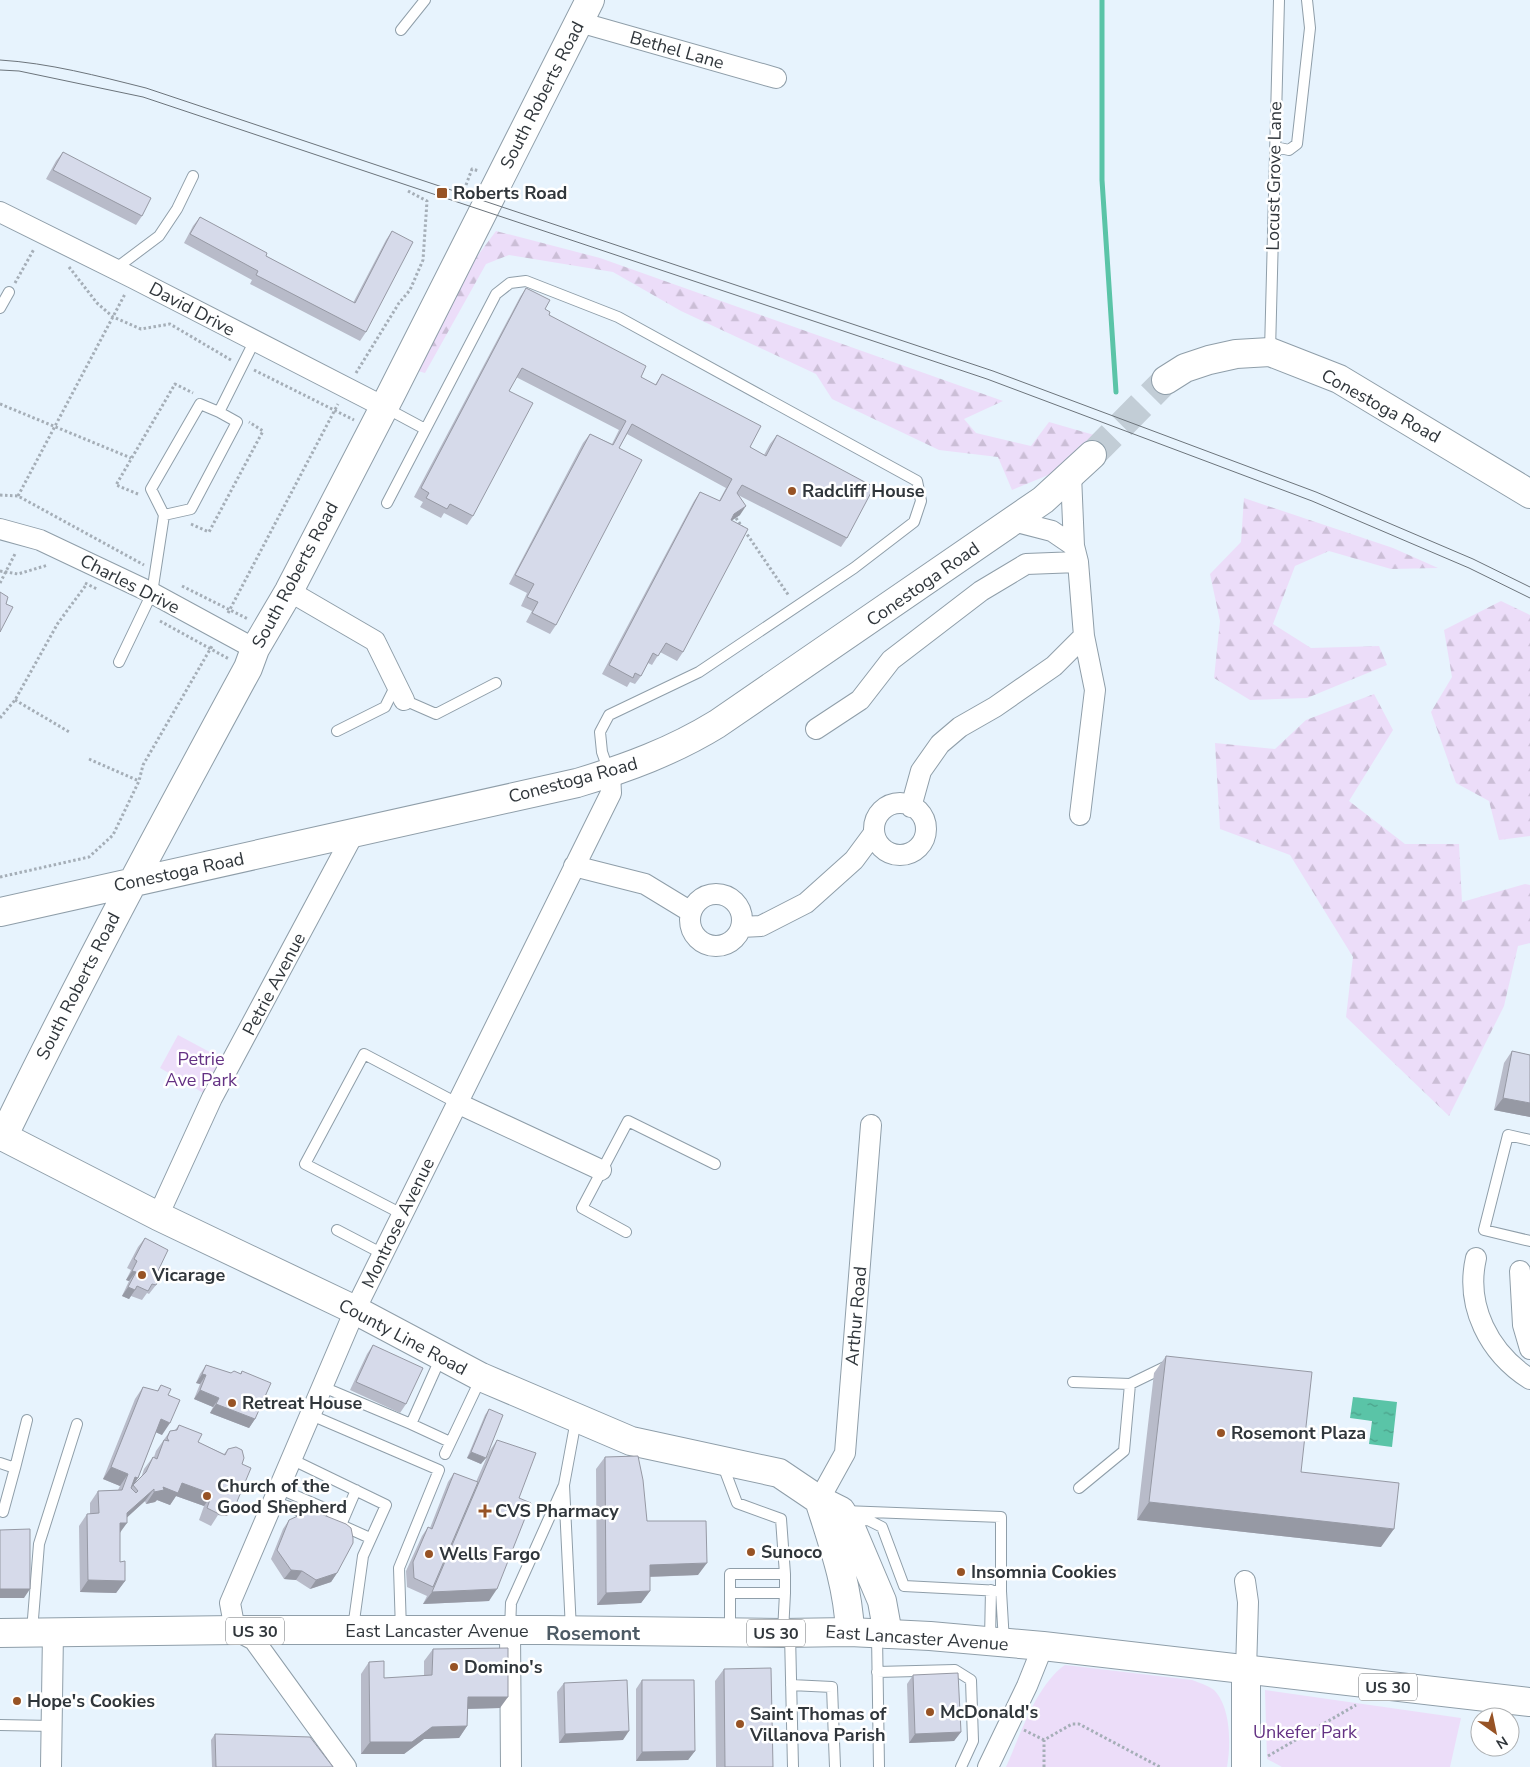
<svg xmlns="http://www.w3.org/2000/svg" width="1530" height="1767" viewBox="0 0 1530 1767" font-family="'Nunito Sans',sans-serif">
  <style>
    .green { fill: #ecddf9 }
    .forest { fill: url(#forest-firs) }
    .water { fill: url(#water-ripples) }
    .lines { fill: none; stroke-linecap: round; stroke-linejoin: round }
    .stream { stroke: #5ac4a7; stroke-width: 5 }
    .secondary-tunnel { stroke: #c2cdd6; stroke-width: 28; stroke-dasharray: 28 14; stroke-linecap: butt }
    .lane-casing { stroke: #8f9ea9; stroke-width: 12 }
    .street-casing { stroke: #8f9ea9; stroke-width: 22 }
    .secondary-casing { stroke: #8f9ea9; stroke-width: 30 }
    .primary-casing { stroke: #8f9ea9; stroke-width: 30 }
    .highway-casing { stroke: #8f9ea9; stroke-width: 30 }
    .path { stroke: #a5aeb7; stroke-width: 3; stroke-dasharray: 2.5 2.5; stroke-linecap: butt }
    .lane { stroke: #fff; stroke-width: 10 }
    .street { stroke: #fff; stroke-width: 20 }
    .secondary { stroke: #fff; stroke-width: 28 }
    .primary { stroke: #fff; stroke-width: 28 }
    .highway { stroke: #fff; stroke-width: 28 }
    .tram { stroke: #6c747b; stroke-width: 1 }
    .wall { fill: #b8bbc9 }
    .shaded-wall { fill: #9699a4 }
    .building { fill: #d6daea; stroke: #9699a4 }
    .poi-dot { fill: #975325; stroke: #fff; stroke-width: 2 }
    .labels { text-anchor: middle; stroke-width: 5; stroke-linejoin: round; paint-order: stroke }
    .shield { fill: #fff; stroke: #6e7276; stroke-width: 1 }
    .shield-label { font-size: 16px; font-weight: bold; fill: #30363b }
    .street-label { font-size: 18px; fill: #30363b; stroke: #fff }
    .poi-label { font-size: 18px; font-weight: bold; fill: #30363b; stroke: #fff; text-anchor: start }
    .park-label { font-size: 18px; fill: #633183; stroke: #fff }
    .quarter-label { font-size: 20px; font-weight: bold; fill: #4d5a64; stroke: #fff }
  </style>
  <defs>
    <pattern id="forest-firs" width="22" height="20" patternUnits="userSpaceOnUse" patternTransform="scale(1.25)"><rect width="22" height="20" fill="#ecddf9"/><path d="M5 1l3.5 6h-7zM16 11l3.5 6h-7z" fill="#cbbed6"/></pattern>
    <pattern id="water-ripples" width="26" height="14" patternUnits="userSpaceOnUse" patternTransform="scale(1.25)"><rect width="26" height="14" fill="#5ac4a7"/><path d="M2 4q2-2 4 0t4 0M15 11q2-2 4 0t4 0" fill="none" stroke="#4ba089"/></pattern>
  </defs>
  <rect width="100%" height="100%" fill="#e7f3fd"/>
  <path class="green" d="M178 1035 232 1064 212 1098 160 1068Z
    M1065 1665 1192 1680C1200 1683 1207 1685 1214 1690 1231 1707 1231 1745 1227 1767H1006C1020 1736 1036 1685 1065 1665Z
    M1265 1690 1461 1718 1450 1767H1282L1267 1759Z"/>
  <path class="forest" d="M496 231 600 258 1003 401 964 419 976 433 1031 446 1049 422 1115 441 1111 456 1079 447 1058 471 1012 490 998 457 939 450 832 399 816 374 681 311 613 272 509 255 486 264 425 373 418 371 476 258Z
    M1244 498 1393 548 1438 568 1391 569 1329 551 1295 566 1273 624 1311 648 1379 646 1387 665 1307 698 1250 700 1214 678 1220 621 1210 574 1241 542Z
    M1501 601 1530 615V836L1499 840 1489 801 1456 783 1431 712 1452 677 1444 630Z
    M1374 694 1393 730 1349 801 1405 844H1459L1462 902 1525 884 1530 885V943L1518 946 1504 1006 1449 1116 1346 1017 1353 957 1290 855 1220 829 1215 743 1275 749 1306 720Z"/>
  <path class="water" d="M1353 1397 1397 1402 1392 1447 1369 1444 1372 1421 1350 1418Z"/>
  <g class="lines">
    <path class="stream" d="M1102 0V180L1116 392"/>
    <path class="secondary-tunnel" d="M1092 455 1166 380"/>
    <defs>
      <path id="lane" d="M401 30 425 0
        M1275 147 1289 150 1297 144 1310 28 1307 0
        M115 269 159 236 177 209 193 176
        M0 308 9 292
        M1270 351 1279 0
        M384 407 425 429
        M387 503 496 294 510 283 526 281 618 317 917 481 921 501 914 522 854 568 699 672 609 715 600 732 602 752 609 772
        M164 515 191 509 237 422 219 412
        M119 662 152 593 164 515 151 489 200 404 219 412 254 342
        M404 700 436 714 496 683
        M337 731 385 707 396 685
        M1530 1140 1508 1135 1484 1230 1530 1241
        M402 1214 305 1164 364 1054 457 1103
        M337 1230 383 1254
        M626 1232 582 1208 628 1121 715 1164
        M1073 1382 1130 1384 1124 1451 1079 1488
        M1130 1384 1165 1367
        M323 1387 411 1424 441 1357
        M311 1415 439 1470 399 1568 401 1630
        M411 1424 450 1442
        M445 1454 481 1378
        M293 1460 386 1505 363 1556 353 1628
        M0 1463 15 1468 27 1420
        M722 1463 737 1503 781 1519 785 1574H730V1632
        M564 1485 576 1420
        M280 1489 329 1510 341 1525 370 1538
        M275 1502 317 1517
        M844 1511 1001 1517V1591L904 1586 882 1527 868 1520 851 1521
        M3 1512 15 1468
        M333 1523 341 1525 356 1490
        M1001 1591 1004 1642
        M730 1593H785V1574
        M510 1630 511 1603 564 1485 571 1630
        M32 1631 39 1544 77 1424
        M783 1632 785 1593
        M790 1634 793 1767
        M877 1635 879 1767
        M990 1639 991 1590
        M877 1672 955 1670 971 1680 973 1741 961 1767
        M791 1685 832 1687 835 1767
        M0 1725 52 1726"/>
      <path id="street" d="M579 22 776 78
        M0 212 133 278 384 407
        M1071 475 1074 546 1078 562 1084 636 1095 690 1080 815
        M1013 521 1052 531 1074 546
        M0 529 40 540 152 593 255 649
        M289 591 375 641 404 700
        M816 729 860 700 891 660 981 591 1026 564 1078 562
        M874 829a26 26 0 1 1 52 0a26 26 0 1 1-52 0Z
        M911 807 921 771 940 744 960 727 995 707 1054 666 1084 636
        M574 866 645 884 691 912
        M690 920a26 26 0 1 1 52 0a26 26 0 1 1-52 0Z
        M741 927 761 926 806 903 854 860 874 833
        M457 1103 601 1170
        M158 1216 212 1098 354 833
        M1476 1258C1465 1306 1489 1353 1530 1379
        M1520 1271 1523 1325 1530 1349
        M819 1500 845 1453 871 1125
        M1245 1581 1248 1602 1246 1671
        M510 1631 511 1767
        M51 1767 53 1632
        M346 1767 254 1640 235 1630 230 1603 355 1310 611 793 610 773
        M988 1767 1027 1686 1043 1646"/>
      <path id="secondary" d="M1166 380 1185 368 1209 360 1236 354 1270 352 1339 379 1530 494
        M0 912 577 783C627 768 673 751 717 724L1043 500 1092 455
        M3 1137C80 978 164 823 248 668L255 649 289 591 391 394 590 0
        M1246 1671V1767"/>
      <path id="primary" d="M0 1135 158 1216 355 1310 481 1377 631 1441 779 1473 819 1500 841 1511 851 1528 882 1601 888 1634
        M819 1500C833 1544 848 1585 850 1632"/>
      <path id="highway" d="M0 1633 235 1630H547L783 1633 850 1632 930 1636 1043 1646 1530 1702"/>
    </defs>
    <use href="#lane" class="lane-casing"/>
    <use href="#street" class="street-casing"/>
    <use href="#secondary" class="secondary-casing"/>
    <use href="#primary" class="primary-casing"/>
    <use href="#highway" class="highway-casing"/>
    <path class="path" d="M466 185 472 169 479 171
      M69 267 97 303 113 317 141 329 170 324 231 360
      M15 283 34 249
      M254 370 354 420
      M356 373 399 303 410 290 423 260 427 201 408 191
      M0 404 131 458
      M138 494 116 485 175 384 193 393
      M0 495 18 496 144 565
      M18 496 125 294
      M736 518 789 596
      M191 524 209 532 263 431 249 422
      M0 571 18 574 48 565
      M0 583 16 552
      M85 583 97 589
      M182 586 248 619
      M228 613 338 404
      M160 621 229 659
      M15 700 71 733
      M0 718 15 700 58 623 86 585
      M89 759 139 781
      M0 877 89 857 113 835 139 781 143 765 212 646
      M1024 1730 1044 1740
      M1268 1756 1356 1705
      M1044 1767V1740L1072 1724H1079L1160 1767"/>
    <use href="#lane" class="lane"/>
    <use href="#street" class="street"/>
    <use href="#secondary" class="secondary"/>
    <use href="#primary" class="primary"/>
    <use href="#highway" class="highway"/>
    <path class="tram" d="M0 60C49 63 98 76 146 88L993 371 1316 492 1473 559 1530 587
      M0 70 19 71 143 97 987 379 1312 501 1469 568 1530 598"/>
  </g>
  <path class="wall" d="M63 152 142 216 136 225 46 179 56 161Z
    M200 217 266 256 353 303 386 240 392 231 366 332 360 341 250 284 252 280 184 243 193 226Z
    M526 288 545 309 549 315 641 377 655 385 662 374 750 447 764 455 770 444 777 435 847 538 841 547 738 495 740 515 731 521 683 652 677 661 660 652 652 665 648 663 641 676 635 684 630 682 627 687 602 674 694 501 700 492 719 501 726 488 627 434 619 448 556 625 550 634 526 622 532 611 521 606 527 593 509 584 583 443 590 434 612 444 619 430 516 377 509 391 473 516 467 525 444 513 441 518 420 507 423 502 414 497 520 297Z
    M1512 1051 1530 1055V1117L1494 1110 1504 1063Z
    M145 1238 158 1271 156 1285 149 1294 147 1293 142 1300 131 1296 129 1299 122 1296 129 1281 126 1280 131 1270 127 1268 138 1247Z
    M373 1345 406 1404 400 1413 350 1390 367 1354Z
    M1166 1356 1301 1472 1381 1547 1137 1520 1154 1373Z
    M206 1365 231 1373 240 1374 242 1371 255 1419 249 1428 210 1413 213 1407 194 1399 200 1384 196 1383 200 1374Z
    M161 1385 168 1395 162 1435 156 1432 138 1478 133 1485 141 1478 144 1469 153 1457H154L156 1451 170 1431 175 1430 179 1425 198 1442 224 1454 228 1449 242 1464 227 1516 218 1515 211 1526 199 1520 204 1506 176 1496 170 1505 157 1500 155 1502 146 1504 145 1501 127 1517 120 1533V1562L125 1581 116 1593 80 1592 79 1526 87 1514H90V1503L98 1491 118 1490 120 1486 103 1479 135 1399 143 1387 157 1391Z
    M489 1409 481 1464 467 1458 485 1415Z
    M497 1440 519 1498 489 1601 423 1604 427 1596 407 1587 406 1571 422 1536 428 1527 430 1528 448 1482 454 1473 476 1482 489 1452Z
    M605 1457 647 1521 698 1575 650 1577V1591L641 1603 597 1605 596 1469Z
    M289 1520 337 1573 331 1582 310 1589 296 1580 284 1579 271 1559 283 1529Z
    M433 1649 500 1708 468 1709 467 1726 459 1738 424 1739 404 1754H361V1674L369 1662 384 1678 424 1676V1661Z
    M724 1669 773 1767H716L715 1681Z
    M913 1675 961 1732 954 1741 909 1743 907 1684Z
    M642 1680 695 1751 688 1760 636 1761V1689Z
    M564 1683 623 1740 559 1743 557 1692Z
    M215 1734 333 1767H212L211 1740Z"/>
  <path class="shaded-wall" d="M746 506 740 515 728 523 734 514Z
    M1503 1098 1530 1103V1117L1494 1110Z
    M132 1271 136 1272 129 1281 126 1280Z
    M128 1287 135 1290 129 1299 122 1296Z
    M202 1374 206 1375 200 1384 196 1383Z
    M200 1390 219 1398 213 1407 194 1399Z
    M216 1404 255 1419 249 1428 210 1413Z
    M161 1419 170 1423 162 1435 153 1431Z
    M471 1452 486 1458 481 1464 467 1458Z
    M111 1467 128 1474 120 1486 103 1479Z
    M135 1477 138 1478 130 1490Z
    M182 1483 212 1494 204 1506 176 1496 170 1505 157 1500 155 1502 146 1504 154 1492 163 1487Z
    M154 1489 145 1501 121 1523H127L119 1534 120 1523 127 1513Z
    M1149 1502 1394 1529 1381 1547 1137 1520Z
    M224 1503 236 1504 227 1516 218 1515Z
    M707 1563 698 1575 641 1577 650 1565Z
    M291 1570 302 1571 296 1580 284 1579Z
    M337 1573 331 1582 310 1589 316 1580Z
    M88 1580 125 1581 116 1593 80 1592Z
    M0 1589H30L24 1598H0Z
    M497 1589 489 1601 423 1604 432 1592Z
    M650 1591 641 1603 597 1605 606 1593Z
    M468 1697H508L500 1708 460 1709Z
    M467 1726 459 1738 424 1739 404 1754H361L370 1742 432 1727Z
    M629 1731 623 1740 559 1743 565 1734Z
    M961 1732 954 1741 909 1743 915 1734Z
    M695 1751 688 1760 636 1761 642 1752Z"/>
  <path class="building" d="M63 152 151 198 142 216 53 170Z
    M200 217 267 253 266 256 355 303 392 231 413 242 366 332 256 275 258 271 190 234Z
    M526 288 550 300 545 309 550 312 549 315 646 366 641 377 656 385 662 374 761 426 750 447 766 456 777 435 874 487 847 538 742 485 737 493 746 506 734 514 731 520 748 529 683 652 666 643 658 656 653 653 641 676 635 673 633 678 609 665 700 492 720 501 732 479 632 424 619 448 642 460 556 625 532 613 538 602 527 597 534 584 515 575 590 434 613 445 626 421 522 368 509 391 533 403 473 516 450 504 447 509 426 498 429 493 421 488Z
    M0 592 8 597 6 604 13 607 0 632Z
    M1512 1051 1530 1055V1103L1503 1098Z
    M145 1238 168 1250 158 1271 162 1273 156 1285 152 1284 148 1291 137 1286 135 1290 128 1287 136 1272 132 1271 137 1261 134 1259Z
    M373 1345 423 1368 406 1404 356 1382Z
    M1166 1356 1312 1372 1301 1472 1399 1483 1394 1529 1149 1502Z
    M206 1365 231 1373 234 1371 241 1374 242 1371 271 1383 255 1419 216 1404 219 1398 200 1390 206 1375 202 1374Z
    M161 1385 171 1389 168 1395 180 1400 170 1423 161 1419 138 1478 135 1477 131 1488 136 1493 138 1491 133 1485 146 1472 153 1457 157 1459 164 1440 169 1441 167 1438 170 1431 177 1430 179 1425 202 1434 198 1442 225 1455 228 1449 236 1447 242 1450 244 1458 242 1464 251 1468 236 1504 224 1503 219 1514 207 1508 212 1494 182 1483 178 1493 163 1487 164 1490 154 1492V1489L127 1513V1523H120V1562L125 1561V1581L88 1580 87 1514 99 1513 98 1491 122 1490 128 1474 111 1467 143 1387 158 1391Z
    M489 1409 503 1415 486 1458 471 1452Z
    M497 1440 536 1453 519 1498 531 1503 497 1589 432 1592Z
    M638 1456 643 1480 647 1521H706L707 1563 650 1565V1591L606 1593 605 1457Z
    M454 1473 478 1482 433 1587 414 1578 413 1562 428 1527 432 1529Z
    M311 1510 346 1524 351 1528 353 1538V1543L337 1573 316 1580 302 1571 291 1570 277 1550 289 1520Z
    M30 1529V1589H0V1530Z
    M508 1648V1697H468L467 1726 432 1727 412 1742H370L369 1662 384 1661V1678L432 1675 433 1649Z
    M771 1668 773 1767H725L724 1669Z
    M958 1673 961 1732 915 1734 913 1675Z
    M627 1680 629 1731 565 1734 564 1683Z
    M642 1680H694L695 1751 642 1752Z
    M215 1734 310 1737 333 1767H216Z"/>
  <g class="poi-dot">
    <rect x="436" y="187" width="12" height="12" rx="2.5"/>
    <circle cx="792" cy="491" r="5"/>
    <circle cx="142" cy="1275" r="5"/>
    <circle cx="232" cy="1403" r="5"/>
    <circle cx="1221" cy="1433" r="5"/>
    <circle cx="207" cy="1496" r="5"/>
    <path d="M482.5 1503.5h5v5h5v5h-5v5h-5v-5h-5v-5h5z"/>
    <circle cx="751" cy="1552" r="5"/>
    <circle cx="429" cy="1554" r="5"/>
    <circle cx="961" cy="1572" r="5"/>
    <circle cx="454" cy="1667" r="5"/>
    <circle cx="17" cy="1701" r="5"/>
    <circle cx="930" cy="1712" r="5"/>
    <circle cx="740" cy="1724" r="5"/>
  </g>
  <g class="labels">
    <g class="shield">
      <rect x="226" y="1617.5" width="58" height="27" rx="4"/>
      <rect x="747" y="1619.5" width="58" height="27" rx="4"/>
      <rect x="1359" y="1673.5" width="58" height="27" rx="4"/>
    </g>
    <g class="shield-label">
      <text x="255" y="1637">US 30</text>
      <text x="776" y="1639">US 30</text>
      <text x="1388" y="1693">US 30</text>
    </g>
    <g class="street-label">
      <text transform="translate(677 50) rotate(16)" y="6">Bethel Lane</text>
      <text transform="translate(542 95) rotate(-63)" y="6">South Roberts Road</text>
      <text transform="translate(1274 176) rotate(-89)" y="6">Locust Grove Lane</text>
      <text transform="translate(192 309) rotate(28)" y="6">David Drive</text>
      <text transform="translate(1381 406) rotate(29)" y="6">Conestoga Road</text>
      <text transform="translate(295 575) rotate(-62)" y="6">South Roberts Road</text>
      <text transform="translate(130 584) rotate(27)" y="6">Charles Drive</text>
      <text transform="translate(923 584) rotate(-35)" y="6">Conestoga Road</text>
      <text transform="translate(573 780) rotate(-15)" y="6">Conestoga Road</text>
      <text transform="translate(179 872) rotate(-12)" y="6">Conestoga Road</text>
      <text transform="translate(274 984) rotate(-62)" y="6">Petrie Avenue</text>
      <text transform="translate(78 986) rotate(-63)" y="6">South Roberts Road</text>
      <text transform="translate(398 1223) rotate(-64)" y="6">Montrose Avenue</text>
      <text transform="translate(856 1316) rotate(-85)" y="6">Arthur Road</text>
      <text transform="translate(403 1337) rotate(28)" y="6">County Line Road</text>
      <text x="437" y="1637">East Lancaster Avenue</text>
      <text transform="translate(917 1638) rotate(4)" y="6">East Lancaster Avenue</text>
    </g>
    <g class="poi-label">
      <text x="453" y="199">Roberts Road</text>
      <text x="802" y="497">Radcliff House</text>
      <text x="152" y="1281">Vicarage</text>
      <text x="242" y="1409">Retreat House</text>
      <text x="1231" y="1439">Rosemont Plaza</text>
      <text x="217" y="1492">Church of the<tspan x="217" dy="21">Good Shepherd</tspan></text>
      <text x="495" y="1517">CVS Pharmacy</text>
      <text x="761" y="1558">Sunoco</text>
      <text x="439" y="1560">Wells Fargo</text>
      <text x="971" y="1578">Insomnia Cookies</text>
      <text x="464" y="1673">Domino's</text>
      <text x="27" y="1707">Hope's Cookies</text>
      <text x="940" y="1718">McDonald's</text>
      <text x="750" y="1720">Saint Thomas of<tspan x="750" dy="21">Villanova Parish</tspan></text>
    </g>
    <g class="park-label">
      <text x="201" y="1065">Petrie<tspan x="201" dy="21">Ave Park</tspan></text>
      <text x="1305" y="1738">Unkefer Park</text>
    </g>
    <g class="quarter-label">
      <text x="593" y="1640">Rosemont</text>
    </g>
  </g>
  <g transform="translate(1495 1732) rotate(147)"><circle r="24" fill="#ffffff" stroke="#acafb1"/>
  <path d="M0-4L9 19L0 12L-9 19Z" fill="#975325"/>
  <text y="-8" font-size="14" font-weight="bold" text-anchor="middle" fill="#30363b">N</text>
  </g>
</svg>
